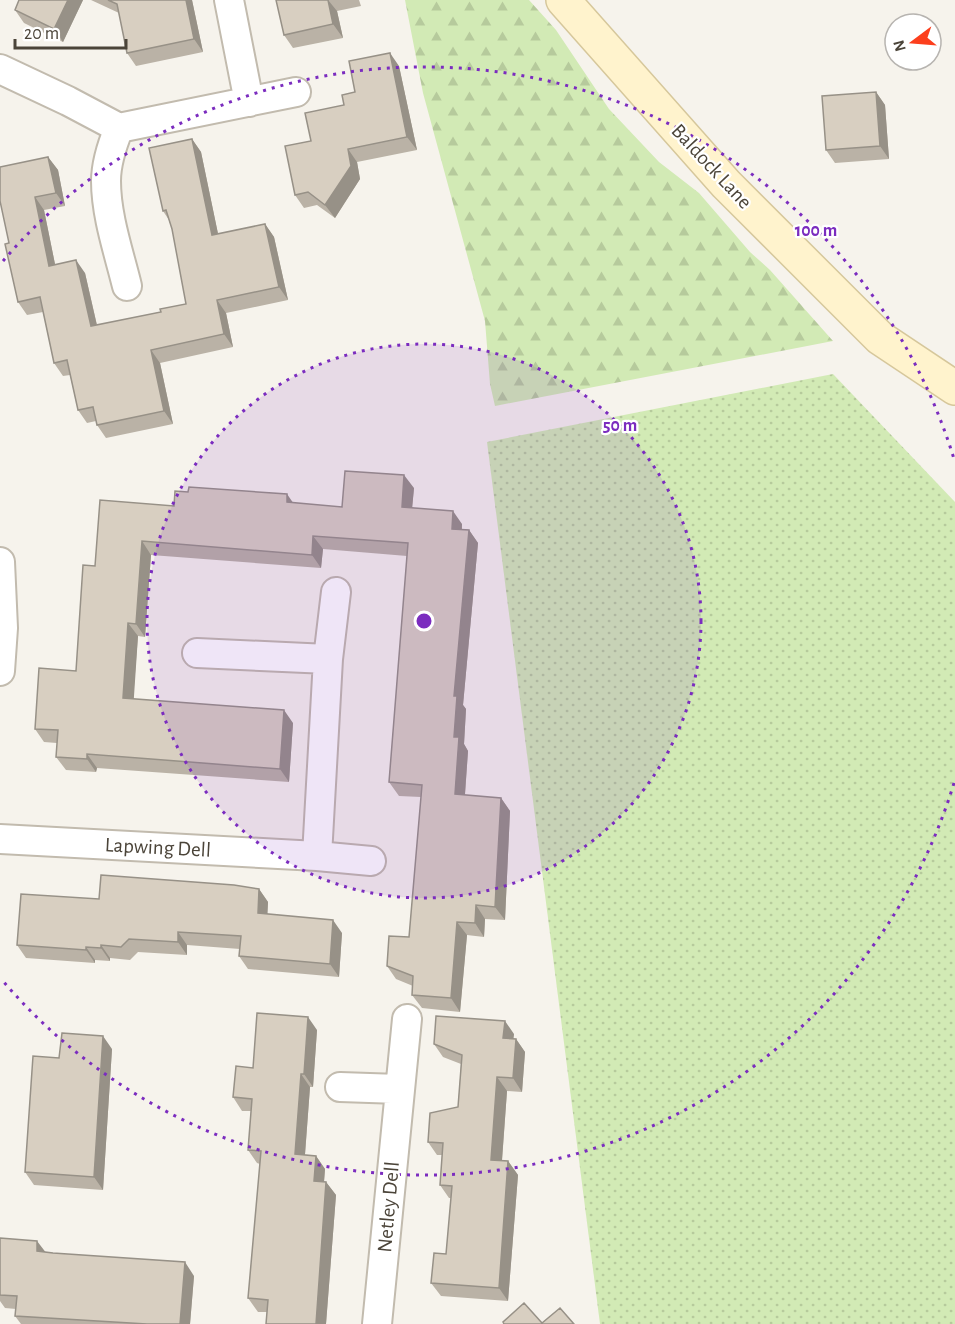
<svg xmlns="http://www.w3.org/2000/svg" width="955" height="1324" viewBox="0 0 955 1324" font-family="'Alegreya Sans',sans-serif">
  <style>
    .grass { fill: url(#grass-dots) }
    .forest { fill: url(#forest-firs) }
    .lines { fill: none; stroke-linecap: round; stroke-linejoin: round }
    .street-casing { stroke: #c2bbae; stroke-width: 32 }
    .secondary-casing { stroke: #d6c79b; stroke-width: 36 }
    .street { stroke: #fff; stroke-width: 28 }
    .secondary { stroke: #fff3cd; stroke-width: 33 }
    .wall { fill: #bab2a6 }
    .shaded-wall { fill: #979187 }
    .building { fill: #d8cfc1; stroke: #979187; stroke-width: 1.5 }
    .ring { fill: none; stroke: #7b2cbf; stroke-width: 3; stroke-dasharray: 3 6 }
    .labels { text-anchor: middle; stroke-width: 4.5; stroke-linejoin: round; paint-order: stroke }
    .street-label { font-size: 21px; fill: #4b4439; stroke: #fff }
    .centre { fill: #7b2cbf; stroke: #fff; stroke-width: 3 }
    .ring-label { font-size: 18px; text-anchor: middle; font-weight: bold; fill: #7b2cbf; stroke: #fff; stroke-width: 4.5; stroke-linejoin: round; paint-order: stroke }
  </style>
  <defs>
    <pattern id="grass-dots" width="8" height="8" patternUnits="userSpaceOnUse" patternTransform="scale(1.5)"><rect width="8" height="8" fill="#d2eab5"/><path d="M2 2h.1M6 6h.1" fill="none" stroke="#b6ca9c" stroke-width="1.8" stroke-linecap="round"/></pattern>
    <pattern id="forest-firs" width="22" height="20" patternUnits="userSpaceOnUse" patternTransform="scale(1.5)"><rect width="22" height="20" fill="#d2eab5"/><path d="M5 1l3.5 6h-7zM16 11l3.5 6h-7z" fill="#b6ca9c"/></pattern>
  </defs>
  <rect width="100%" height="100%" fill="#f6f3ec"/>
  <path class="grass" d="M833 374 955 502V1324H600L487 442Z"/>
  <path class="forest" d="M405 0H529L556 30 609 109 659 162 699 193 750 252 770 270 833 341 495 406 490 384 485 321 423 93Z"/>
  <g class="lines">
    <defs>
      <path id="street" d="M229 0 249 102
        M0 69 68 101 119 128 296 92
        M119 128C112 145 106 163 106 181 106 216 119 253 127 286
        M0 562 3 628 0 671
        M197 653 328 659
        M0 839 317 856 371 861
        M317 856 328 659 336 592
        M340 1087 399 1089
        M377 1324 407 1019"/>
      <path id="secondary" d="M563 0 726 184 880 338 955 388"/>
    </defs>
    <use href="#street" class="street-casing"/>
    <use href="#secondary" class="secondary-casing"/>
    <use href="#street" class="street"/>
    <use href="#secondary" class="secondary"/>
  </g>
  <path class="wall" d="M19 0H83L63 42 24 23 15 10Z
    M91 0H192L203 52 136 66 127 53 119 13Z
    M276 0H359L361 6 337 11 343 38 293 48 284 35Z
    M399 66 417 150 357 162 360 179 335 218 317 205 304 208 295 195 311 141 355 92Z
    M876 92 885 105 889 159 835 163 826 150Z
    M192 139 201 152 218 234 265 224 274 237 288 300 226 313 233 347 160 363 173 424 106 438 97 425 96 421 87 423 78 410 70 375 63 376 54 363 43 312 27 315 18 302 9 243 48 157 58 170 65 206 44 210 55 264 85 273 97 325 161 312 186 304 172 229 169 220 163 211Z
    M414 488 412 508 462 524V529L469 530 478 543 463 705 466 709 464 744 468 751 465 795 501 798 510 811 505 920 485 919 484 937 467 935 460 1012 422 1008 412 995 413 986 396 979 387 966 409 937 421 797 399 796 389 782 407 556 323 549 321 568 151 555 145 637 138 636 133 699 293 723 289 782 97 768 96 772 66 770 56 757 57 743 44 742 35 729 76 671 95 566 174 506 293 503 342 507Z
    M259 889 268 902 267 914 342 933 339 977 248 969 239 956 240 949 187 945V955L138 952 130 960 110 958V961L95 960V963L26 958 17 945 99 899Z
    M317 1030 313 1087H310L305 1155 316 1156 325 1169 324 1182H326L336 1195 326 1324H266L267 1312H258L248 1298 260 1164 257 1163 248 1150 251 1111H242L233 1097 253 1068Z
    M514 1034 513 1039H516L525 1052 522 1092 507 1091 502 1161H508L518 1175 508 1301 441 1296 431 1283 446 1254 451 1198H449L440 1185 442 1155H437L428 1142 458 1107 461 1064 443 1057 434 1044Z
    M112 1049 103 1190 34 1185 25 1172 59 1058Z
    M0 1238 45 1252 194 1276 190 1324H21L15 1316 16 1309 5 1308 0 1301Z"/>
  <path class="shaded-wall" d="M68 0H83L63 42 54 29Z
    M186 0H192L203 52 194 39Z
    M328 0 337 11 343 38 333 24Z
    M390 53 399 66 417 150 407 137Z
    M876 92 885 105 889 159 880 146Z
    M192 139 201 152 221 248 212 235Z
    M348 149 357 162 360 179 335 218 325 205Z
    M48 157 58 170 65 206 56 193Z
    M35 197 44 210 58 279 49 266Z
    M265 224 274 237 288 300 279 287Z
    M76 260 85 273 100 339 91 326Z
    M217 300 226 313 233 347 224 334Z
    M151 350 160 363 173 424 164 411Z
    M404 475 414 488 411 520 402 507Z
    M287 494 296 507 287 502Z
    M453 511 462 524 461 542 452 529Z
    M469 530 478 543 463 705 466 709 464 744 468 751 464 807 455 794 454 696Z
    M313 536 323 549 321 568 312 555Z
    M142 541 151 555 145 637 136 624Z
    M128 623 138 636 133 711 123 698Z
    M284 710 293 723 289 782 280 769Z
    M87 754 97 768 96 772 87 759Z
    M501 798 510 811 505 920 495 907Z
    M259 889 268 902 267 926 258 913Z
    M476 905 485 919 484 937 475 923Z
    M333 920 342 933 339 977 330 964Z
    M457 922 467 935 460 1012 451 998Z
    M178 932 187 945V955L178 942Z
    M101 945 110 958V961L101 948Z
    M86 947 95 960V963L86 950Z
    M308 1017 317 1030 313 1087 304 1074Z
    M505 1021 514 1034 512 1051 503 1038Z
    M103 1036 112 1049 103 1190 94 1177Z
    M516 1039 525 1052 522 1092 513 1078Z
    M301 1074 310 1087 304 1167 295 1154Z
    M497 1077 507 1091 501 1173 491 1160Z
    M316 1156 325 1169 323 1194 314 1181Z
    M508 1161 518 1175 508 1301 499 1288Z
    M326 1182 336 1195 326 1324H316Z
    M37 1241 47 1254 37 1251Z
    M185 1262 194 1276 190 1324H180Z"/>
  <path class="building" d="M19 0H68L54 29 15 10Z
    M108 0H186L194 39 127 53 117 4Z
    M276 0H328L333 24 284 35Z
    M390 53 407 137 348 149 351 166 325 205 308 192 295 195 285 146 311 141 305 113 344 105 342 95 355 92 349 61Z
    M876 92 880 146 826 150 822 96Z
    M192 139 212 235 265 224 279 287 217 300 224 334 151 350 164 411 97 425 93 407 78 410 67 360 54 363 40 297 18 302 5 244 9 243 0 201V167L48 157 56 193 35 197 49 266 76 260 91 326 161 312 160 309 186 304 172 229 166 210 163 211 149 148Z
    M345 471 404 475 402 507 453 511 452 529 469 530 454 696H457L454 737H459L455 794 501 798 495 907 476 905 475 923 457 922 451 998 412 995 413 976 387 966 389 936 409 937 422 785 389 782 408 543 313 536 312 555 142 541 136 624 128 623 123 698 284 710 280 769 87 754V759L56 757 58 730 35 729 39 668 76 671 83 565 95 566 100 500 174 506 175 491 188 492 189 487 287 494V502L342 507Z
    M101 875 234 885 259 889 258 913 333 920 330 964 239 956 241 936 178 932V942L129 939 121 947 101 945V948L86 947V950L17 945 21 894 99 899Z
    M257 1013 308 1017 304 1074H301L295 1154 316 1156 314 1181 326 1182 316 1324H266L268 1300 248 1298 261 1151 248 1150 252 1099 233 1097 236 1066 253 1068Z
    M436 1016 505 1021 503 1038 516 1039 513 1078 497 1077 491 1160 508 1161 499 1288 431 1283 434 1253 446 1254 452 1186 440 1185 443 1143 428 1142 430 1113 458 1107 462 1055 434 1044Z
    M62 1033 103 1036 94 1177 25 1172 33 1056 59 1058Z
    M0 1238 37 1241V1251L53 1253 185 1262 180 1324H147L15 1316 17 1296 0 1295Z
    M524 1303 542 1323 560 1308 574 1324H504L503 1322Z"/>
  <circle cx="424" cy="621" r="277" fill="#7b2cbf" fill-opacity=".12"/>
  <g class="ring">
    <circle cx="424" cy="621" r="277"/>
    <path d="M954 783A554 554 0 0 1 3 981M3 261A554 554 0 0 1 954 459"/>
  </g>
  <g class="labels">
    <g class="street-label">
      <text transform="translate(712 166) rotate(47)" y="7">Baldock Lane</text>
      <text transform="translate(158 847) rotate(3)" y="7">Lapwing Dell</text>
      <text transform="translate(388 1207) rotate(-85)" y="7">Netley Dell</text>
    </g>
  </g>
  <circle cx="424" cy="621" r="9" class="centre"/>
  <g class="ring-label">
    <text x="816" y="236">100 m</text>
    <text x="620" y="431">50 m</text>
  </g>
  <g transform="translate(913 42) rotate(254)"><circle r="28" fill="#ffffff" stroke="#b7b4b0" stroke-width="1.5"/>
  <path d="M0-4.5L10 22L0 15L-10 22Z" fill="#fc3f1d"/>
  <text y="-9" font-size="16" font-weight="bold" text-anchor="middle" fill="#4b4439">N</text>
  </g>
  <path d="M15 39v9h111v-9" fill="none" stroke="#4b4439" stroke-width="3"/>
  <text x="24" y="39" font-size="18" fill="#4b4439" stroke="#ffffff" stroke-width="4.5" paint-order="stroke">20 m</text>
</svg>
